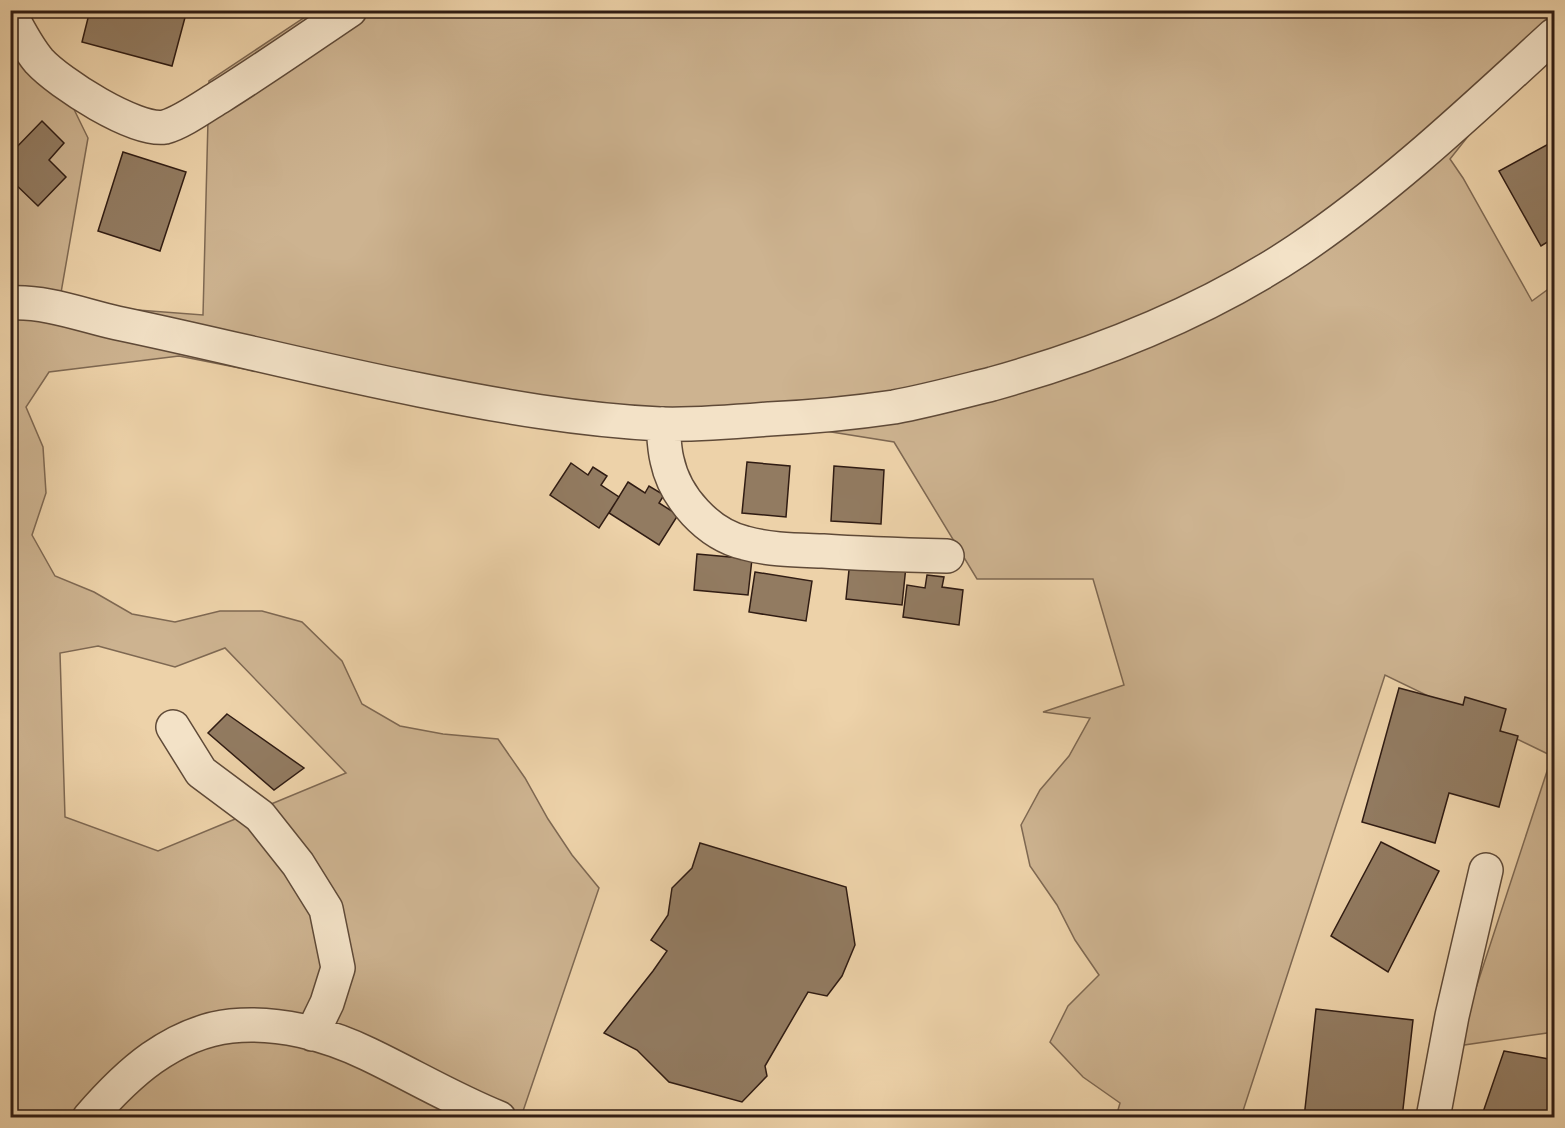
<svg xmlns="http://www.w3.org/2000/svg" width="1565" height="1128" viewBox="0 0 1565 1128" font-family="Cardo,serif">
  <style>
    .green { fill: #cdb390; stroke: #7e6852; stroke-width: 1.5; fill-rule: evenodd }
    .building { fill: #927b61; stroke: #301c13; stroke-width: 1.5 }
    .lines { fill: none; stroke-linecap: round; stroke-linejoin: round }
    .minor-casing { stroke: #5f4a38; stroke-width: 36 }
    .minor { stroke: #f3e2c7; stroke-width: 33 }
  </style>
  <rect width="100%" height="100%" fill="#edd2a9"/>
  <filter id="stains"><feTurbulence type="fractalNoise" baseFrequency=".00333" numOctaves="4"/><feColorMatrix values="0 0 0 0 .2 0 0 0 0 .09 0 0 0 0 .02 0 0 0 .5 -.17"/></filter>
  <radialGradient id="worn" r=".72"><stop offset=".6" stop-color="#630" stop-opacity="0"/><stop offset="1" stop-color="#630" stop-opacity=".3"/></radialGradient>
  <path class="green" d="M26 11 88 138 59 304 203 315 209 81 314 11H1554V28L1450 159 1463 178 1532 301 1554 285V1032L1457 1046 1552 756 1385 675 1241 1117H1116L1120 1103 1083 1077 1050 1042 1068 1006 1099 975 1075 940 1057 905 1030 866 1021 825 1040 790 1069 756 1090 718 1043 712 1124 685 1093 579H977L894 442 775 423 498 419 179 356 49 372 26 407 43 447 46 493 32 535 55 576 94 592 132 614 175 622 220 611H262L302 622 342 661 362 704 400 726 443 734 498 739 525 778 548 819 572 855 599 888 521 1117 11 1118V16ZM98 646 175 667 225 648 346 773 158 851 65 817 60 653Z"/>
  <path class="building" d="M90 10H187L172 66 82 42Z
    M42 121 64 143 49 160 66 177 38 206 10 179V154Z
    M1554 141V238L1541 246 1499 171Z
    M123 152 186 172 160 251 98 231Z
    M747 462 790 466 786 517 742 513Z
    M571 463 588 475 593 467 607 476 601 485 619 497 599 528 550 495Z
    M834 466 884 470 881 524 831 521Z
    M628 482 645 493 649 486 664 495 659 503 678 515 659 545 609 513Z
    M697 554 752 559 748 595 694 590Z
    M850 560 906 566 902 605 846 599Z
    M755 572 812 581 806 621 749 612Z
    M927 575 944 577 942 587 963 590 959 625 903 617 907 585 925 588Z
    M1399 688 1463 705 1465 697 1506 709 1500 731 1518 736 1499 807 1449 793 1435 843 1362 822Z
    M227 714 304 768 274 790 208 733Z
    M1381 842 1439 871 1388 972 1331 936Z
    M700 843 846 887 855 945 842 976 827 996 808 992 765 1066 767 1076 742 1102 669 1082 637 1050 604 1033 653 971 667 951 651 940 668 915 672 888 692 868Z
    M1316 1009 1413 1020 1402 1118H1304Z
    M1504 1051 1554 1060V1118H1481Z"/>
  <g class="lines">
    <defs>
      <path id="minor" d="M10 14C19 30 27 47 39 61 59 83 135 132 165 127 181 123 206 105 221 96 264 69 307 39 350 10
        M10 303C46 301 82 315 117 323 218 344 318 370 420 390 499 406 579 420 660 424 695 425 734 422 769 419 811 417 853 413 894 407 927 401 960 392 992 384 1099 354 1205 312 1298 250 1390 188 1472 110 1554 35
        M663 424C664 436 664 448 667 460 675 498 708 534 745 543 770 550 797 550 823 551 865 554 906 555 947 556
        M173 727 201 772 260 816 298 864 326 909 338 968 327 1003 312 1034
        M89 1118C108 1096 128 1075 152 1058 175 1042 203 1029 231 1026 277 1021 327 1034 368 1054 412 1075 454 1100 499 1118
        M1433 1118 1452 1016 1486 870"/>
    </defs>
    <use href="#minor" class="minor-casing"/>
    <use href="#minor" class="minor"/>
  </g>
  <rect width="1565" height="1128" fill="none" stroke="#edd2a9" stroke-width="36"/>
  <rect x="12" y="12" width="1541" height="1104" fill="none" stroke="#301c13" stroke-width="3"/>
  <rect x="18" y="18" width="1529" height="1092" fill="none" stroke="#301c13" stroke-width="1.5"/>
  <rect width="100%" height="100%" filter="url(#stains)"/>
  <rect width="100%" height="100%" fill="url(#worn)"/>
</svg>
